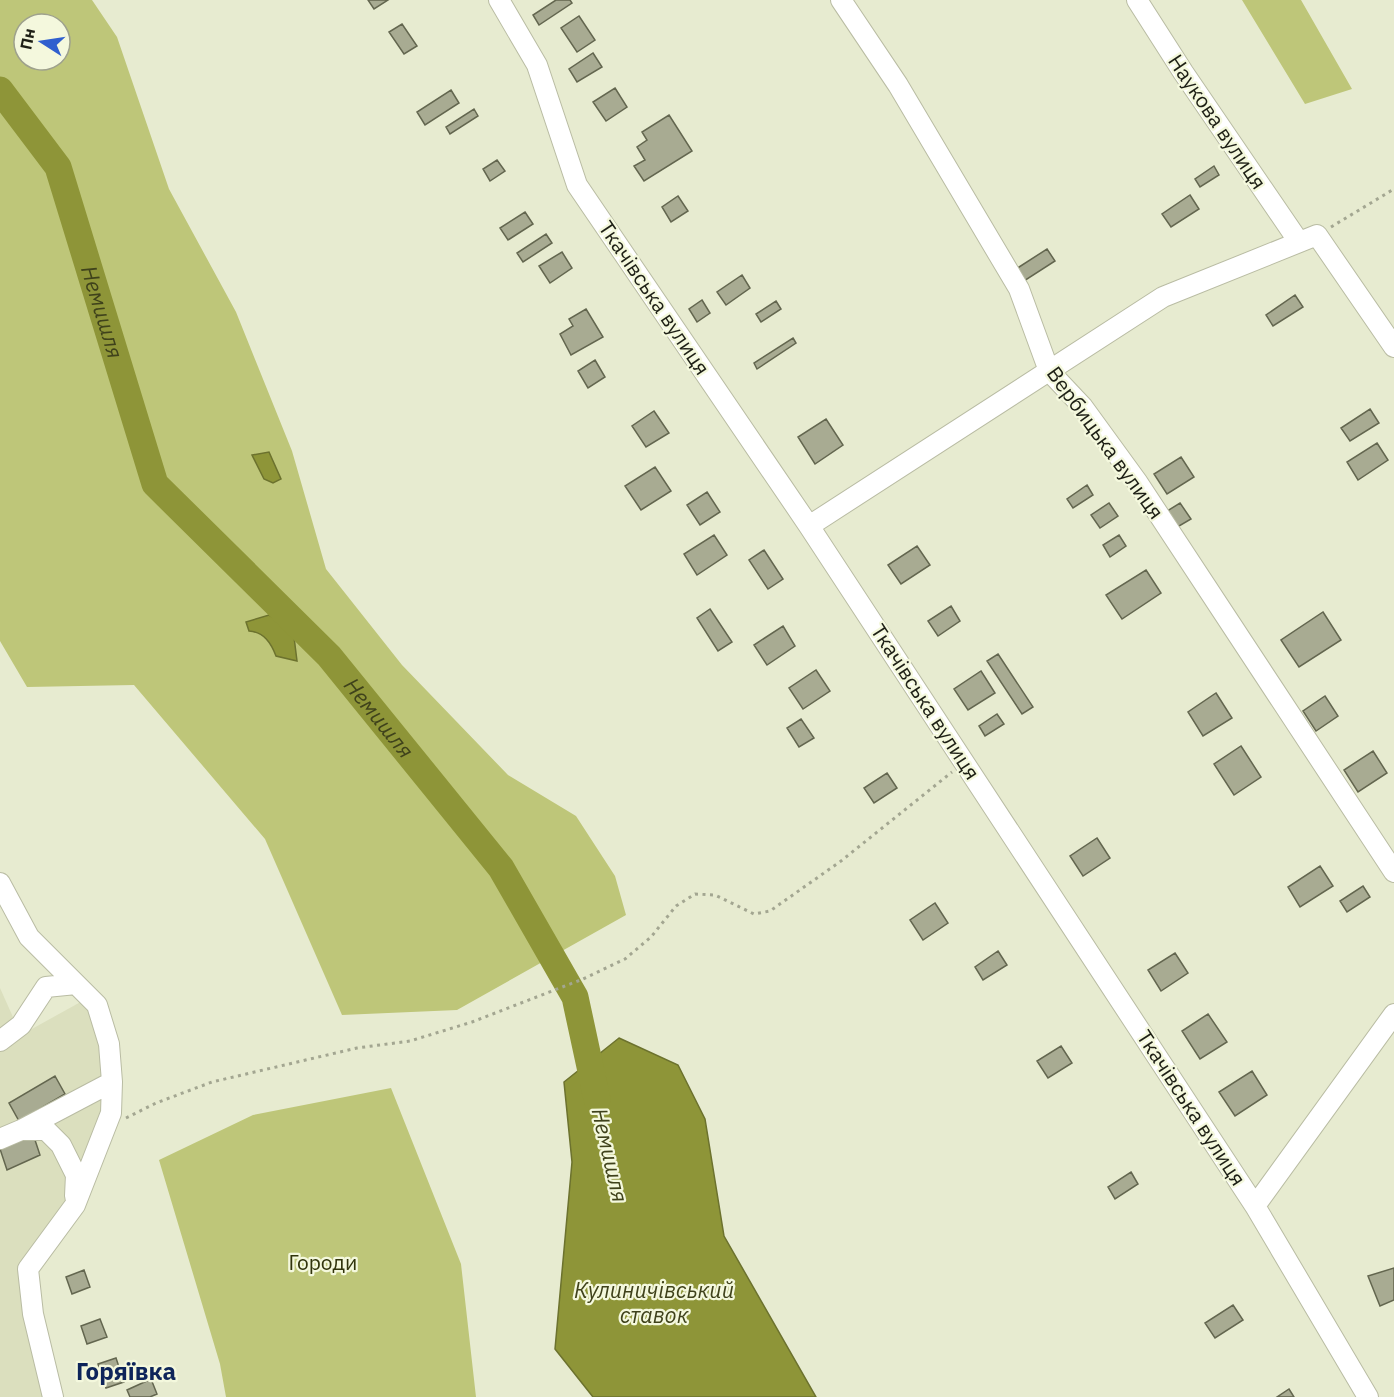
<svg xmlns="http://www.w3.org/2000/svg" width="1394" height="1397" viewBox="0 0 1394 1397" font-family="'IBM Plex Sans',sans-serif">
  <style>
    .built { fill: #dbdfbe }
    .green { fill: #bec679; fill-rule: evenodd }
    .water { fill: #8e9538; stroke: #6c722e; stroke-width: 1.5 }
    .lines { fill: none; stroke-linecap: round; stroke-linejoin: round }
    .river { stroke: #8e9538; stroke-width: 27 }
    .building { fill: #a8ab92; stroke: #63664f; stroke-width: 1.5 }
    .minor-casing { stroke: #b9bca3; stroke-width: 22 }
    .path { stroke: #a3a691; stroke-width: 3; stroke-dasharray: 3 4.5; stroke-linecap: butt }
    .minor { stroke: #fff; stroke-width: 20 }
    .labels { text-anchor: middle; stroke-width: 4.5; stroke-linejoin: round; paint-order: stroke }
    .street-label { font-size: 21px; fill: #1d1f15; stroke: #f4f8dd }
    .park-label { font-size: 21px; fill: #31340c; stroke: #f4f8dd }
    .water-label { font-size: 22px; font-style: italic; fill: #3f421b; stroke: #f4f8dd }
    .quarter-label { font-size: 24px; font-weight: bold; fill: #0e255a; stroke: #f4f8dd }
  </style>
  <rect width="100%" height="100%" fill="#e7ebd0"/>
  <path class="built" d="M0 988 21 1035 86 999 105 1046 100 1123 69 1203 23 1271 51 1397H0Z"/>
  <path class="green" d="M0 0H92L117 37 169 189 236 312 292 451 326 569 402 665 508 775 576 816 615 876 626 915 457 1010 342 1015 265 839 134 685 27 687 0 641ZM24 24H60V60H24Z
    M1242 0H1301L1352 89 1305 104Z
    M391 1088 461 1264 476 1397H226L220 1364 159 1160 253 1115Z"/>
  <path class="water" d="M269 452 281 479 273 483 264 479 252 455Z
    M269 615 293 629 297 661 276 656C271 643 264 632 249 631L246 622Z
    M619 1038 678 1065 705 1119 724 1236 816 1397H593L555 1349 572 1162 564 1082Z"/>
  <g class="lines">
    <path class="river" id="s1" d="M0 90 58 167 155 484 329 656 501 868 575 997 597 1099"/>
  </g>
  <path class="building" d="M368 0H388L374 9Z
    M556 0H570L572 3 539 25 533 15Z
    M579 16 595 40 577 52 561 28Z
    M402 24 417 46 404 54 389 32Z
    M593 53 602 67 577 82 569 69Z
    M615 88 627 107 606 121 593 102Z
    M451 90 459 103 425 125 417 112Z
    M474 109 478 116 450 134 446 127Z
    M669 115 692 151 644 181 634 166 645 160 637 147 647 140 642 132Z
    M497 160 505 171 490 181 483 169Z
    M1214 166 1219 175 1200 187 1195 179Z
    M1190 195 1199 209 1171 227 1162 214Z
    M678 196 688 211 671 222 662 207Z
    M525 212 533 224 508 240 500 228Z
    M546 234 552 243 523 262 517 253Z
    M1047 249 1055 261 1024 281 1016 269Z
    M562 252 572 268 550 283 539 266Z
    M742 275 750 288 726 305 717 292Z
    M1295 295 1303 307 1273 326 1266 315Z
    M702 300 710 313 697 322 689 309Z
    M776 301 781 309 761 322 756 314Z
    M586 309 603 337 571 355 560 334 573 326 569 319Z
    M793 338 796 343 757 369 754 363Z
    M595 360 605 377 588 388 578 371Z
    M1370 409 1379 423 1350 441 1341 428Z
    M654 411 669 433 646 447 632 426Z
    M826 419 843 445 815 464 798 437Z
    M1377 443 1388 460 1358 480 1347 462Z
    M1181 457 1194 477 1167 494 1154 474Z
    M655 467 671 491 641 510 625 486Z
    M1087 485 1093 495 1073 508 1067 499Z
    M707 492 720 512 700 525 687 505Z
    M1109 503 1118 516 1100 528 1091 515Z
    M1180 503 1191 519 1174 529 1164 513Z
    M714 535 727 555 697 575 684 554Z
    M1119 535 1126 546 1110 557 1103 545Z
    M917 546 930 565 901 584 888 565Z
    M764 550 783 579 768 589 749 560Z
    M1146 570 1161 593 1122 619 1106 595Z
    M951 606 960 621 938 636 928 621Z
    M710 609 732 642 718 651 697 618Z
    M1323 612 1341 640 1299 667 1281 640Z
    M783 626 795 646 767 665 754 645Z
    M998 654 1033 707 1022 714 987 661Z
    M816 670 830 691 803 709 789 688Z
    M981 671 995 693 968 710 954 689Z
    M1216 693 1232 718 1203 736 1188 712Z
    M1325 696 1338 716 1316 731 1303 711Z
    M997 714 1004 724 985 736 979 726Z
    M801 719 814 738 799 747 787 728Z
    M1241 746 1261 777 1234 795 1214 764Z
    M1373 751 1387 773 1358 792 1344 770Z
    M887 773 897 788 874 803 864 788Z
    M1097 838 1110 858 1083 876 1070 856Z
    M1320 866 1333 886 1300 907 1288 887Z
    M1363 886 1370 897 1347 912 1340 901Z
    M935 903 948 923 923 940 910 920Z
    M998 951 1007 965 983 980 975 967Z
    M1175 953 1188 973 1161 991 1148 970Z
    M1208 1014 1227 1042 1200 1059 1182 1031Z
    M1061 1046 1072 1063 1048 1078 1037 1061Z
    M1252 1071 1267 1095 1235 1116 1219 1092Z
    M55 1076 65 1094 19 1121 9 1103Z
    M33 1134 40 1155 7 1170 0 1149Z
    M1131 1172 1138 1184 1115 1199 1108 1187Z
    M1394 1268V1300L1380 1306 1368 1276Z
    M84 1270 90 1287 72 1294 66 1277Z
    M1233 1305 1243 1320 1215 1338 1205 1323Z
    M100 1319 107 1337 87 1344 81 1326Z
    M116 1358 124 1382 106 1388 98 1364Z
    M151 1379 157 1394 150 1397H130L127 1390Z
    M1289 1389 1294 1397H1277Z"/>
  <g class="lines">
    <defs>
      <path id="minor" d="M499 0 537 65 577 185 809 526 1255 1206 1368 1397
        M841 0 898 85 1019 289 1049 371 1082 406 1138 483 1394 872
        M1137 0 1183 72 1299 242
        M809 526 1163 297 1317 235 1394 347
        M0 883 29 937 97 1005 109 1044 112 1082 111 1113 75 1205 28 1269 33 1314 53 1397
        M0 1041 21 1025 46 987 76 984
        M22 1130H46L61 1145 76 1175 75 1196
        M0 1139 21 1130 112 1082
        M1255 1206 1394 1014"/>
    </defs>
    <use href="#minor" class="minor-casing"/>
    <path class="path" d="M1331 227 1394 189
      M126 1118 156 1103 212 1082 357 1048 410 1041 472 1022 583 979 625 959 651 937 676 906 695 894 715 895 754 914 770 911 841 861 952 772"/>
    <use href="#minor" class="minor"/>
  </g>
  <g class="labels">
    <g class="street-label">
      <text transform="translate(1217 122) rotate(56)" y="7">Наукова вулиця</text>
      <text transform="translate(654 298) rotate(56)" y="7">Ткачівська вулиця</text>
      <text transform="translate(1105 443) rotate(54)" y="7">Вербицька вулиця</text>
      <text transform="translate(925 702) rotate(57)" y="7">Ткачівська вулиця</text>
      <text transform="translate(1191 1108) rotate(57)" y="7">Ткачівська вулиця</text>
    </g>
    <g class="park-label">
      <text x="323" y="1270">Городи</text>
    </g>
    <g class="water-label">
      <text dy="8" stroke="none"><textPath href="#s1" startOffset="248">Немишля</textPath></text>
      <text dy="8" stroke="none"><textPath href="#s1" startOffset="752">Немишля</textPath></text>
      <text transform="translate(610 1155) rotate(77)" y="8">Немишля</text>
      <text x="654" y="1298">Кулиничівський<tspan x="654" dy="25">ставок</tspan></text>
    </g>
    <g class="quarter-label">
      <text x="126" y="1380">Горяївка</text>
    </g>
  </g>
  <g transform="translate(42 42) rotate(282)"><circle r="28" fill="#f4f8dd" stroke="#9ea18d" stroke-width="1.5"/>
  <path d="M0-4.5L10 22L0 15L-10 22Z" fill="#305fce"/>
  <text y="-9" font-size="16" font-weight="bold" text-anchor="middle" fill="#1d1f15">Пн</text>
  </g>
</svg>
